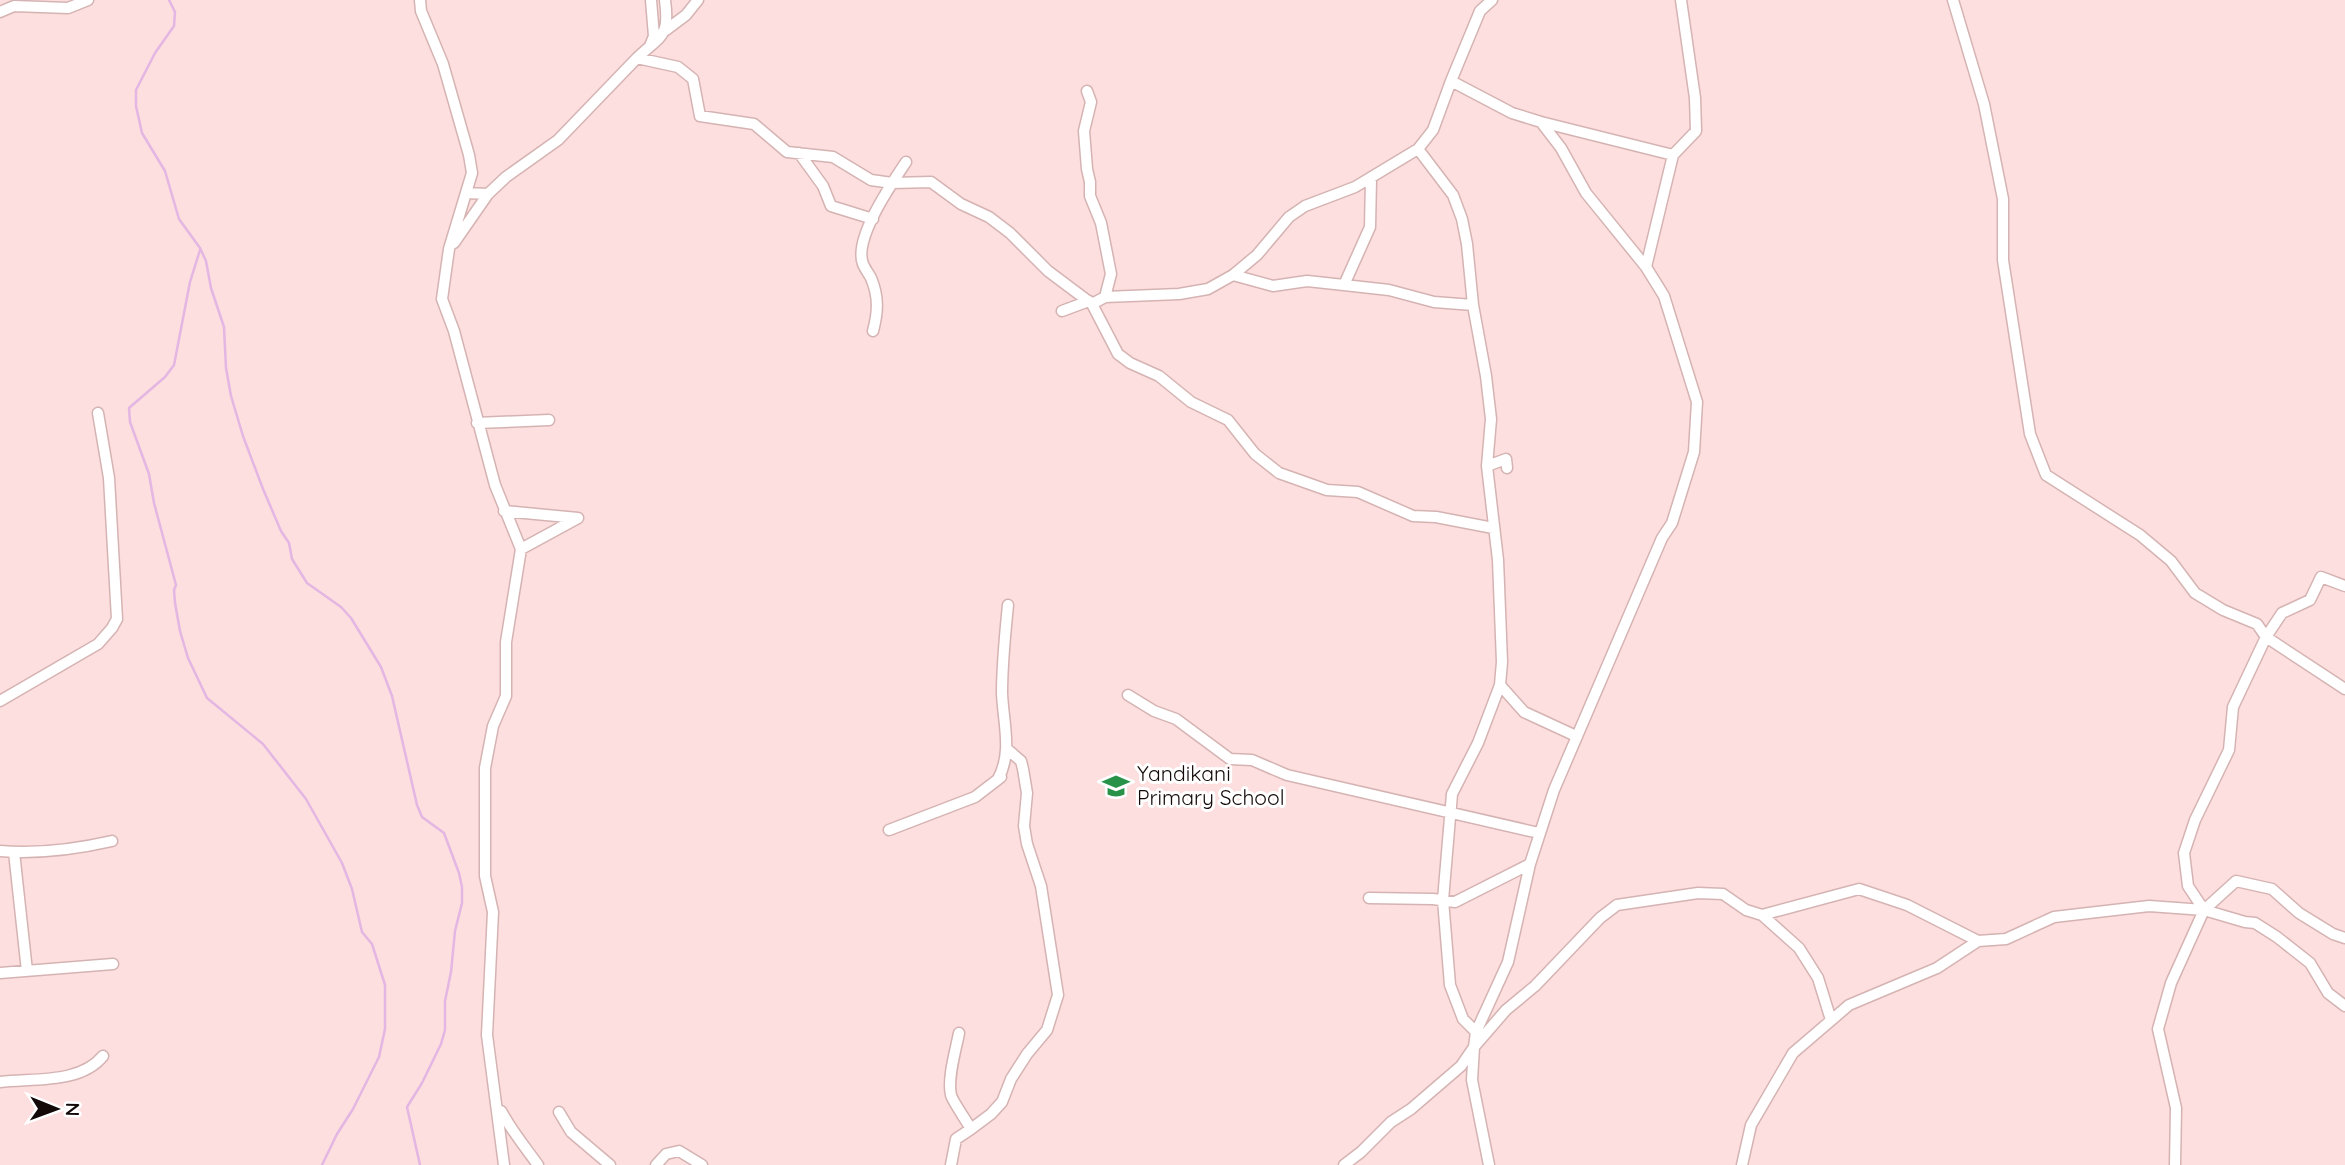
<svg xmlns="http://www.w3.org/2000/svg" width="2345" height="1165" viewBox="0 0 2345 1165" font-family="Quicksand,sans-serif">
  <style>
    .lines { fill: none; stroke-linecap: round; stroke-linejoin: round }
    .stream { stroke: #e4b6e3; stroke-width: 2.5 }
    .street-casing { stroke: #d6b3b3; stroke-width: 13 }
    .street { stroke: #fff; stroke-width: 10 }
    .labels { text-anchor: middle; stroke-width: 6; stroke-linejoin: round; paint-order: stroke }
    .poi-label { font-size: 21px; fill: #140909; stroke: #fff; text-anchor: start }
  </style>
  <rect width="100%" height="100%" fill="#fcdfde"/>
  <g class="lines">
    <path class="stream" d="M169 0 175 12 174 26 155 53 136 90V106L142 133 165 171 179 219 200 248 206 261 211 288 224 327 226 368 231 396 243 436 263 489 281 531 289 543 292 559 307 583 341 607 351 618 381 667 392 696 417 805 422 817 444 833 459 873 462 887V903L455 931 451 972 445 1001V1030L441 1044 422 1083 407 1107 420 1165
      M200 250 190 282 174 365 165 377 129 408 130 422 149 474 154 503 176 585 174 590 175 603 180 631 188 658 207 698 263 744 306 799 342 863 352 889 362 932 372 944 385 985V1029L379 1057 353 1109 337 1134 322 1165"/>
    <defs>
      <path id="street" d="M420 0 421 11 443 64 469 155 472 173 449 249 442 299 454 331 495 485 521 549 506 642V696L493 726 485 768V876L493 912 487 1035 504 1165
        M1953 0 1984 104 2003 199V260L2030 434 2046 475 2140 535 2171 561 2195 593 2223 610 2257 624 2266 637 2345 689
        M0 12 14 6 68 8 88 0
        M666 30 686 15 698 0
        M650 46 654 36 651 0
        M637 58C661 35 670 38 665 0
        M1451 81 1480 11 1492 0
        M1087 91 1091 102 1084 131 1087 169 1090 182V196L1101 223 1111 274 1105 297
        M1541 122 1673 155
        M799 153 823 186 831 206 873 219
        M466 193 488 194 506 177 558 140 637 58 678 67 693 79 700 116 754 124 787 152 833 157 871 180 892 183 931 182 961 204 989 217 1010 233 1048 271 1092 304 1118 354 1130 363 1159 376 1191 402 1228 420 1255 454 1279 473 1327 490 1358 492 1413 516 1436 517 1493 528
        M454 243 488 194
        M1233 275 1273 286 1307 281 1344 285 1389 290 1434 302 1473 305
        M1344 285 1370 227 1371 179
        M1092 304 1105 297 1179 294 1208 289 1233 275 1257 255 1289 217 1305 206 1355 187 1418 149
        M1062 311 1089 301
        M873 331C878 312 879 297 871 278 869 274 865 269 863 264 853 239 892 183 906 162
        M477 423 549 420
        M1487 466 1491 419 1486 376 1473 305 1467 244 1462 219 1453 195 1418 149 1433 130 1451 81 1512 113 1541 122 1561 148 1586 193 1646 267
        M504 511 578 518
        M521 549 578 518
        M1500 685 1524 712 1576 736
        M1128 695 1154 711 1176 719 1230 759 1252 760 1287 775 1539 833
        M0 701 98 644 112 628 117 619 109 478 98 413
        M998 779C1013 752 1003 722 1002 693 1002 663 1005 635 1008 605
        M889 830 975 797 1001 777
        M0 851C36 854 77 849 112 841
        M14 852 27 971
        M1369 898 1433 899 1455 902 1530 864
        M2204 910 2245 922 2255 923 2277 937 2310 963 2328 993 2345 1006
        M1762 915 1799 948 1818 978 1831 1020
        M0 973 113 964
        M1476 1032 1463 1019 1450 985 1443 900 1452 794 1478 743 1500 685 1502 662 1498 560 1487 466 1506 459 1507 468
        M0 1082C34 1078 80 1084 103 1056
        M501 1111C512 1131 525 1147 538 1165
        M559 1112 571 1132 610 1165
        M971 1129 991 1114 1002 1102 1011 1079 1027 1054 1047 1030 1058 995 1041 886 1027 844 1024 826 1027 793 1023 769 1021 761 1007 749
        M656 1165 666 1154 679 1151 702 1165
        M951 1165 956 1139 971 1129C966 1120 953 1102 951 1095 947 1079 956 1049 959 1033
        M1344 1165 1361 1152 1391 1122 1411 1109 1461 1066 1474 1047 1476 1032 1508 962 1530 864 1554 790 1662 538 1672 523 1694 452 1697 402 1664 296 1646 267 1673 155 1696 131 1695 98 1681 0
        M1489 1165 1472 1080 1474 1047 1506 1010 1535 986 1600 918 1617 905 1698 893 1723 894 1746 910 1762 915 1859 889 1907 905 1978 941 2006 939 2054 917 2149 906 2204 910 2188 886 2184 853 2195 820 2229 750 2233 707 2266 637 2282 613 2310 600 2321 577 2345 586
        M1742 1165 1751 1125 1793 1053 1849 1005 1937 968 1978 941
        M2175 1165 2176 1108 2158 1029 2171 983 2204 910 2236 881 2272 889 2299 913 2333 934 2345 938"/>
    </defs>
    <use href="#street" class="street-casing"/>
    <use href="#street" class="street"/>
  </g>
  <defs>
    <symbol id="school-bare" viewBox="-9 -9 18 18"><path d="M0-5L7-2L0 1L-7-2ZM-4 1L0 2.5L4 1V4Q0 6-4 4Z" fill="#299249" stroke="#fff" stroke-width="2.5" paint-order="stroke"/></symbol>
  </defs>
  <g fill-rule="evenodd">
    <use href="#school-bare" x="1097" y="767" width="38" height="38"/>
  </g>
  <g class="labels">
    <g class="poi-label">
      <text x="1137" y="781">Yandikani<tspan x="1137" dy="24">Primary School</tspan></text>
    </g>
  </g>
  <g transform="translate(56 1109) rotate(91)" stroke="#ffffff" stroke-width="5" paint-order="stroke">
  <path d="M0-5L12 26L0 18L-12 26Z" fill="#140909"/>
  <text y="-10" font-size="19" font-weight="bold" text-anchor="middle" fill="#140909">N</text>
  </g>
</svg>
